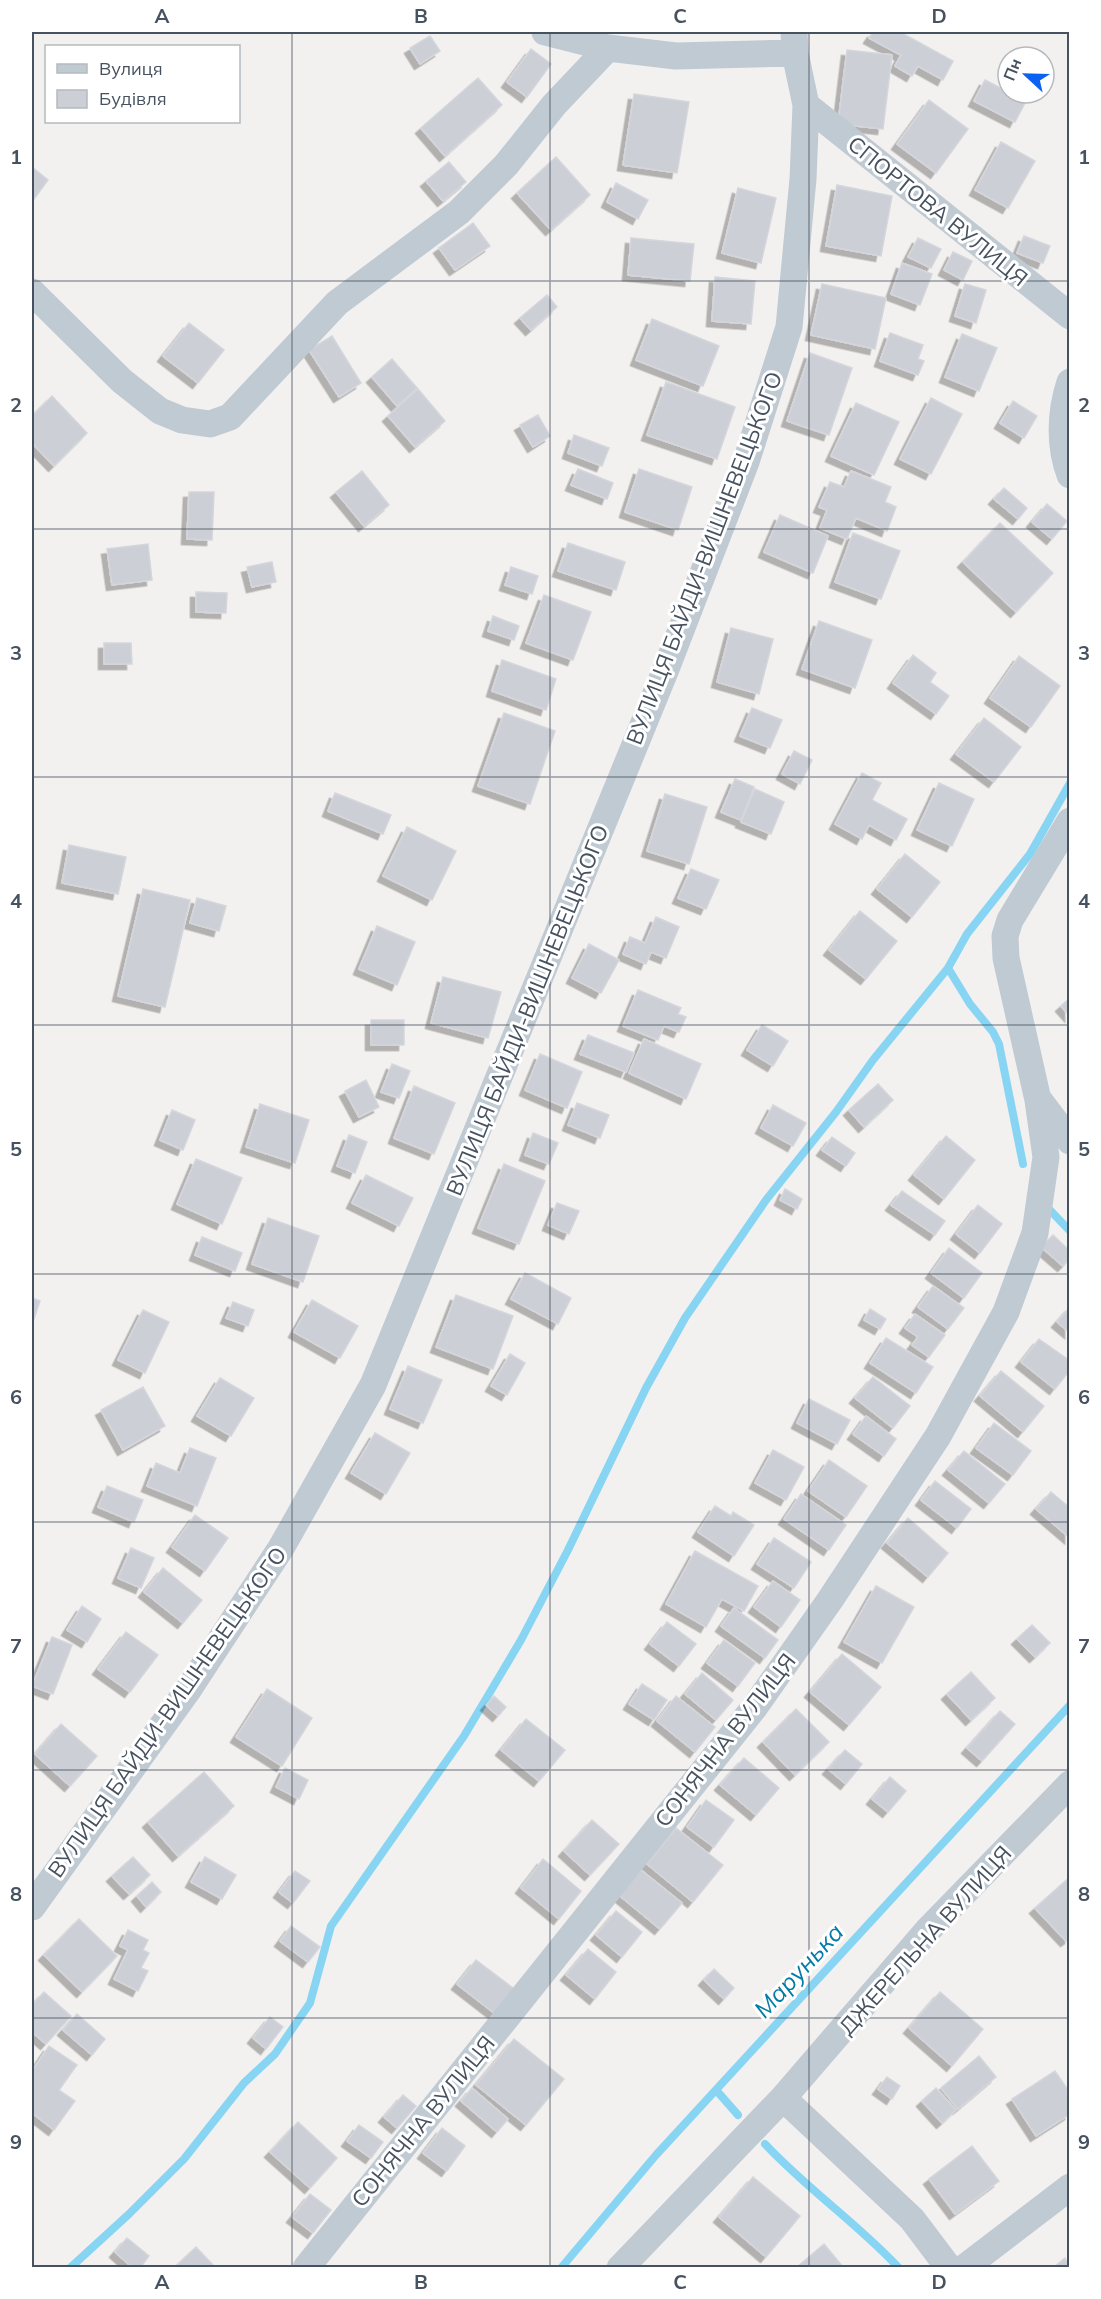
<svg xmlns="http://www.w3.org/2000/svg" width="1101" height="2299" viewBox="0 0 1101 2299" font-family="Mulish,sans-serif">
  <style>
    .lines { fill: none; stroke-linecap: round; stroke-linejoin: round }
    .stream { stroke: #87d5f3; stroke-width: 8 }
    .building { fill: #cccfd6; stroke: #d4d6dc; stroke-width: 1.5; filter: url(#shadow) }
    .street { stroke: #c0cad3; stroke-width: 27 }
    .grid { fill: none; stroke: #475260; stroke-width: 1.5; stroke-opacity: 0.55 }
    .labels { text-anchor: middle; stroke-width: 6; stroke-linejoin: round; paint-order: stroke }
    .street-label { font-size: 22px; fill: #475260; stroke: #fff }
    .water-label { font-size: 24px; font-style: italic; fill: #037aa7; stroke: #fff }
    .neatline { fill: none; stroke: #475260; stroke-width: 2 }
    .grid-label { font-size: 20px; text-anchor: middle; font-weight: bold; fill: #475260 }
  </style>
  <defs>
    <filter id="shadow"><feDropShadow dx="-5.5" dy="5.5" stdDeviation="0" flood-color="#0004"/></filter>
  </defs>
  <rect width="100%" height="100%" fill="#f3f1f0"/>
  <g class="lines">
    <path class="stream" d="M948 968 970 1004 993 1032 999 1044 1023 1164
      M1045 1205 1070 1231
      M716 2090 738 2115
      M765 2144C807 2189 857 2223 899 2268
      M70 2268 129 2214 184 2159 244 2083 275 2054 310 2003 331 1926 464 1736 521 1640 568 1550 646 1388 685 1318 766 1200 836 1112 873 1060 948 968 967 934 1030 854 1070 783
      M561 2268 656 2155 1070 1705"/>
  </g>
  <path class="building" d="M873 32H900L953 61 943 80 918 66 912 76 895 66 901 55 869 38Z
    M430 36 440 51 420 64 410 48Z
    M531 49 551 64 527 97 507 82Z
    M847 50 892 55 883 129 838 124Z
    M478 78 502 105 445 156 421 128Z
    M985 80 1026 101 1015 122 974 101Z
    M634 94 689 102 677 173 623 165Z
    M929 100 968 129 936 173 897 144Z
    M1001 142 1035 161 1008 208 975 190Z
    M556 157 590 195 551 230 517 193Z
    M449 162 466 182 443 201 426 181Z
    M32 167 48 180 32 202Z
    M616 183 648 200 638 219 607 202Z
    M837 185 892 196 881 256 826 246Z
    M738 188 776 198 761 263 722 253Z
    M473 223 490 246 455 270 439 248Z
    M1024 236 1050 246 1043 263 1017 253Z
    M631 238 694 244 690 281 628 275Z
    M918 238 941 249 931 268 908 257Z
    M953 252 972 261 963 280 944 270Z
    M902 263 932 274 920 305 891 294Z
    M715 277 755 281 751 324 712 321Z
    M822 284 886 298 875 349 811 335Z
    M965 284 986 290 976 323 955 316Z
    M547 295 557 307 531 330 520 318Z
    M652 319 719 346 703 386 636 360Z
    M189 323 224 350 198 383 163 356Z
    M890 333 923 345 918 359 924 361 918 375 880 361Z
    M962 334 997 348 979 391 945 377Z
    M332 336 361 383 339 397 309 350Z
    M810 353 852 368 829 435 787 421Z
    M392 359 417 388 397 406 372 377Z
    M666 382 735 407 717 459 647 435Z
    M418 389 445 421 415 447 388 416Z
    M52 396 87 433 54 466 32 443V416Z
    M931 398 962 414 931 474 900 459Z
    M1013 401 1037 416 1024 438 1000 423Z
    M856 403 899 422 874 475 831 456Z
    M538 415 550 436 533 447 520 425Z
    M574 435 609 448 602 466 568 453Z
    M578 469 613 483 607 499 571 485Z
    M639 469 692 487 678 530 625 512Z
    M362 471 389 505 364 526 336 492Z
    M851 471 891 487 885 502 896 507 887 531 856 518 847 539 820 528 827 510 819 507 830 482 844 487Z
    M1004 488 1027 508 1018 519 994 499Z
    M189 492H214L212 540 187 539Z
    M1047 504 1067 521 1052 539 1032 522Z
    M780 515 828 536 813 573 764 552Z
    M1000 523 1053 573 1016 612 963 562Z
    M853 533 900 551 881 599 835 582Z
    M568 543 625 562 616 590 558 571Z
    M148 544 152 580 112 585 107 549Z
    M272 562 276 582 252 587 247 567Z
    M511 567 538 576 532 594 505 585Z
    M196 592 227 593 226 613 196 612Z
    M544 595 591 612 573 660 526 643Z
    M493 616 519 626 514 640 488 631Z
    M819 621 872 640 855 688 802 669Z
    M731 628 773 639 759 694 717 682Z
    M104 643H131L132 664H104Z
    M913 655 936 673 930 682 949 696 936 714 893 683Z
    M1019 656 1060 686 1031 727 990 698Z
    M502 660 556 679 546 710 492 691Z
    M752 708 782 720 770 748 740 736Z
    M504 713 555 731 530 804 478 786Z
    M984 718 1021 747 994 782 956 754Z
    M794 751 812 760 800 784 782 774Z
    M862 773 881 783 872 800 907 819 896 840 869 825 862 839 835 824Z
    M735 779 754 787 741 820 721 812Z
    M939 783 974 799 952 846 917 830Z
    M755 789 784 802 771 834 741 822Z
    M335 793 391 815 383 834 328 811Z
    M665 794 707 807 689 864 647 851Z
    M407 827 456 851 432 900 383 876Z
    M69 845 126 857 118 894 62 883Z
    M905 854 940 882 912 917 877 889Z
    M691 869 719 880 706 909 678 898Z
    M143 889 190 900 165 1007 118 996Z
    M197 898 226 906 219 931 190 923Z
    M860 911 897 941 866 979 829 950Z
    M656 917 679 927 666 958 651 952 646 964 623 954 630 937 645 943Z
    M377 926 415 942 397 985 359 969Z
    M589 944 619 960 601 993 572 978Z
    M443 977 501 992 488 1038 431 1023Z
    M638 990 681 1008 678 1014 686 1017 679 1032 664 1026 658 1040 623 1026Z
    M1070 998V1016L1061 1006Z
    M371 1020H404V1045H371Z
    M762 1025 788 1041 773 1066 747 1050Z
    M588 1035 634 1053 626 1072 580 1054Z
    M644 1039 701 1064 686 1099 629 1073Z
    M540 1054 582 1072 567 1108 525 1090Z
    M392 1064 410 1071 399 1098 381 1092Z
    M366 1080 379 1107 359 1117 345 1091Z
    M878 1084 893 1100 864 1127 849 1110Z
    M414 1086 455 1103 434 1154 394 1138Z
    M577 1103 609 1115 600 1138 568 1125Z
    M260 1104 309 1120 295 1163 246 1147Z
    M773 1105 806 1123 793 1146 761 1128Z
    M172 1110 195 1120 183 1150 160 1140Z
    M533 1133 558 1143 549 1164 525 1155Z
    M349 1135 367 1142 355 1173 337 1166Z
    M946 1136 975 1160 944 1199 914 1175Z
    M832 1137 855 1153 846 1166 822 1150Z
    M196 1159 242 1178 222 1224 177 1204Z
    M504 1164 545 1181 519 1244 478 1228Z
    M366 1175 413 1198 399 1226 352 1203Z
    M785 1189 802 1199 797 1209 780 1200Z
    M902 1191 945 1221 935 1235 891 1205Z
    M557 1203 579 1211 569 1234 548 1225Z
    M978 1205 1002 1224 980 1253 956 1234Z
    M268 1218 319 1236 303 1282 252 1264Z
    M1053 1235 1070 1251V1259L1063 1266 1041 1247Z
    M202 1237 242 1253 235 1271 195 1255Z
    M949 1248 982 1273 964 1298 931 1273Z
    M525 1273 571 1298 558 1324 511 1299Z
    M933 1286 964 1308 948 1329 918 1307Z
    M456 1295 513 1316 493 1369 436 1347Z
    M32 1298 40 1301 32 1325Z
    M312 1300 358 1326 340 1358 294 1332Z
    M233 1302 254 1310 248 1326 226 1318Z
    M1070 1307V1333L1057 1322Z
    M870 1309 886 1319 880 1329 864 1320Z
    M143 1310 169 1322 145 1373 118 1360Z
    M915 1314 945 1335 929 1357 912 1345 918 1337 905 1328Z
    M886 1338 933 1367 916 1393 870 1363Z
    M1039 1339 1070 1361V1370L1055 1389 1021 1362Z
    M510 1354 525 1363 507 1395 491 1386Z
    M408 1366 442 1380 423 1423 390 1409Z
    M1001 1371 1044 1406 1023 1432 980 1396Z
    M873 1377 910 1406 893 1428 855 1398Z
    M220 1378 254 1398 231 1436 197 1416Z
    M143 1387 165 1426 123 1450 101 1410Z
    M809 1399 850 1420 837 1444 797 1423Z
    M866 1416 896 1439 884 1456 853 1434Z
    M994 1423 1031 1451 1013 1475 976 1448Z
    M375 1433 410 1453 386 1494 351 1473Z
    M190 1448 216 1458 197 1506 147 1486 156 1463 180 1473Z
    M773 1450 804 1467 786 1500 755 1483Z
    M964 1451 1005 1484 989 1503 948 1470Z
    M829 1460 867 1486 846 1517 808 1491Z
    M935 1481 971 1509 957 1528 921 1500Z
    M107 1486 143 1500 134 1522 98 1507Z
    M1051 1492 1070 1508V1538L1036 1509Z
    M801 1494 846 1525 829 1550 784 1519Z
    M715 1506 731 1516 733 1512 754 1525 734 1556 698 1532Z
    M195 1515 228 1538 205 1571 172 1547Z
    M908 1518 948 1553 928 1577 887 1543Z
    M774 1538 811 1562 794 1588 757 1564Z
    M131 1548 154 1558 141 1588 118 1578Z
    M695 1551 758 1586 744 1611 722 1599 706 1627 666 1604Z
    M163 1568 202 1600 183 1623 144 1592Z
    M773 1581 800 1600 781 1627 754 1607Z
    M876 1586 914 1607 882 1663 844 1642Z
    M82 1606 101 1619 87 1642 67 1630Z
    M734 1608 778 1640 765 1658 721 1626Z
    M667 1622 696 1644 679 1666 650 1644Z
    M1032 1625 1050 1643 1035 1657 1017 1639Z
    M126 1632 158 1655 130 1692 98 1669Z
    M52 1637 72 1645 53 1694 32 1686Z
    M724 1640 755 1663 738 1686 707 1663Z
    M842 1654 881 1687 849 1725 810 1692Z
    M971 1672 995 1698 971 1720 947 1694Z
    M702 1673 733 1700 716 1720 685 1694Z
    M642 1684 667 1700 654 1720 629 1704Z
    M267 1689 312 1718 282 1766 236 1737Z
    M494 1696 506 1707 498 1716 486 1705Z
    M676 1696 715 1727 695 1752 657 1721Z
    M796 1709 829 1742 795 1775 763 1742Z
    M1000 1711 1015 1724 982 1761 967 1748Z
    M526 1719 565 1750 539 1781 501 1750Z
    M61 1724 97 1756 70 1786 35 1754Z
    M845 1750 862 1764 846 1784 828 1769Z
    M744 1758 779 1788 756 1815 720 1785Z
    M285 1768 308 1780 299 1799 276 1787Z
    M204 1772 234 1806 178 1856 148 1822Z
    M890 1777 906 1791 888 1812 872 1799Z
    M706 1800 734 1820 714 1847 687 1827Z
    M592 1820 619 1844 590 1875 564 1851Z
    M676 1828 723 1865 693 1902 647 1864Z
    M133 1857 150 1875 129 1894 112 1876Z
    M205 1857 236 1875 222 1899 191 1882Z
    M543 1859 581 1891 559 1919 521 1888Z
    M641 1870 682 1903 660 1929 620 1896Z
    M295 1871 310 1881 293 1903 279 1892Z
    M1070 1877V1938L1066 1941 1035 1908Z
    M152 1882 161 1892 146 1907 137 1896Z
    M616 1911 642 1932 622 1957 596 1935Z
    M79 1919 117 1956 82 1992 44 1955Z
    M291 1926 320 1947 308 1962 280 1941Z
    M128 1930 148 1940 143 1950 149 1953 141 1968 148 1971 138 1991 114 1979 128 1950 120 1946Z
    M588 1949 616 1972 595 1999 566 1975Z
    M476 1960 517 1991 498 2016 457 1984Z
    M714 1969 734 1988 724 1999 704 1980Z
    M44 1992 71 2016 46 2044 32 2032V2005Z
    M940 1992 983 2029 952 2066 909 2028Z
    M77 2014 105 2039 92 2055 63 2030Z
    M270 2017 283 2027 266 2049 253 2038Z
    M514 2039 564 2079 526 2125 476 2085Z
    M49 2046 77 2065 59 2090 75 2101 54 2130 32 2113V2071Z
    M979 2056 996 2077 958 2109 941 2088Z
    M1055 2071 1070 2093V2114L1036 2136 1012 2099Z
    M887 2077 900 2086 892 2099 878 2089Z
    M472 2088 508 2119 497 2132 461 2101Z
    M936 2088 956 2110 942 2123 922 2101Z
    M403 2095 416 2106 397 2128 384 2117Z
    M298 2122 337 2158 310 2188 270 2152Z
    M359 2125 383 2142 371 2158 347 2141Z
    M442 2128 465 2146 447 2171 423 2153Z
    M972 2146 999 2181 955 2214 929 2179Z
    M753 2177 800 2216 766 2257 719 2217Z
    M310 2194 331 2210 313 2233 292 2217Z
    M127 2238 149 2256 140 2268H133L115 2252Z
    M824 2244 844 2268H796Z
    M196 2247 216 2268H174Z
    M1065 2258 1070 2268H1053Z"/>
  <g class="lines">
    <path class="street" d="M545 32 608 48 676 56 795 53
      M806 105 1070 316
      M32 292 122 381 160 411 182 420 210 424 230 417 337 303 459 212 506 165 554 105 608 48
      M1070 382C1060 412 1059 446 1070 475
      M1039 1100 1070 1141
      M32 1907 188 1690 281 1548 373 1385 666 669 746 462 789 327 803 179 806 105 795 53 794 32
      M783 2098 912 2219 949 2268
      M306 2268 754 1708 830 1600 938 1436 1006 1312 1035 1233 1046 1157 1038 1100 1006 958 1005 936 1010 920 1070 821
      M620 2268 783 2098 927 1931 1070 1784
      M964 2268 1070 2187"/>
  </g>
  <path class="grid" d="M292 32V2268M550 32V2268M809 32V2268M32 281H1070M32 529H1070M32 777H1070M32 1025H1070M32 1274H1070M32 1522H1070M32 1770H1070M32 2018H1070"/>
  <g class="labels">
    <g class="street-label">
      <text transform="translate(938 211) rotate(39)" y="8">СПОРТОВА ВУЛИЦЯ</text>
      <text transform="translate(704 558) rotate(-69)" y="8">ВУЛИЦЯ БАЙДИ-ВИШНЕВЕЦЬКОГО</text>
      <text transform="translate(527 1010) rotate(-68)" y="8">ВУЛИЦЯ БАЙДИ-ВИШНЕВЕЦЬКОГО</text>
      <text transform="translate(167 1712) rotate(-55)" y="8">ВУЛИЦЯ БАЙДИ-ВИШНЕВЕЦЬКОГО</text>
      <text transform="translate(725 1740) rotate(-52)" y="8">СОНЯЧНА ВУЛИЦЯ</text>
      <text transform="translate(925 1940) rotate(-48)" y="8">ДЖЕРЕЛЬНА ВУЛИЦЯ</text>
      <text transform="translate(423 2121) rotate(-51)" y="8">СОНЯЧНА ВУЛИЦЯ</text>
    </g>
    <g class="water-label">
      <text transform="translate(799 1971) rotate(-47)" y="8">Марунька</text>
    </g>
  </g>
  <rect width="1101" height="2299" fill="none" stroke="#ffffff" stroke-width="66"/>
  <rect x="45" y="45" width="195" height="78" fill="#ffffff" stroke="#b5babf" stroke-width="1.5"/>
  <rect x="57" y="64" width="30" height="9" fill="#c0cad3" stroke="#b5babf" stroke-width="1.5"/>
  <text x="99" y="75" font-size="18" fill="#475260">Вулиця</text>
  <rect x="57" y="90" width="30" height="18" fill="#cccfd6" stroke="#b5babf" stroke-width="1.5"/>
  <text x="99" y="105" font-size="18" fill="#475260">Будівля</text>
  <g transform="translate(1026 75) rotate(292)"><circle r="28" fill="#ffffff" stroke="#b5babf" stroke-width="1.5"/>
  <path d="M0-4.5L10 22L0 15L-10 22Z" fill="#0b61f2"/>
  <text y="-9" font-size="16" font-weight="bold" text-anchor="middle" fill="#475260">Пн</text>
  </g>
  <rect x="33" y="33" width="1035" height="2233" class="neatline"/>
  <g class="grid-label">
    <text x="162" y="23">A</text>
    <text x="421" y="23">B</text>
    <text x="680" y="23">C</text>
    <text x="939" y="23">D</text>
    <text x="16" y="164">1</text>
    <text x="1084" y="164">1</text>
    <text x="16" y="412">2</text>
    <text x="1084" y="412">2</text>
    <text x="16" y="660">3</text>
    <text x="1084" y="660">3</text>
    <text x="16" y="908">4</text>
    <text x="1084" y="908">4</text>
    <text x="16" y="1156">5</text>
    <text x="1084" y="1156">5</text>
    <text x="16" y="1404">6</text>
    <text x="1084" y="1404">6</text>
    <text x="16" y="1653">7</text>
    <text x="1084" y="1653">7</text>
    <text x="16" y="1901">8</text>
    <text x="1084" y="1901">8</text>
    <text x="16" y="2149">9</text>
    <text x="1084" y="2149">9</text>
    <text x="162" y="2289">A</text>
    <text x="421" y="2289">B</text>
    <text x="680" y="2289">C</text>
    <text x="939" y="2289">D</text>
  </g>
</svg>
